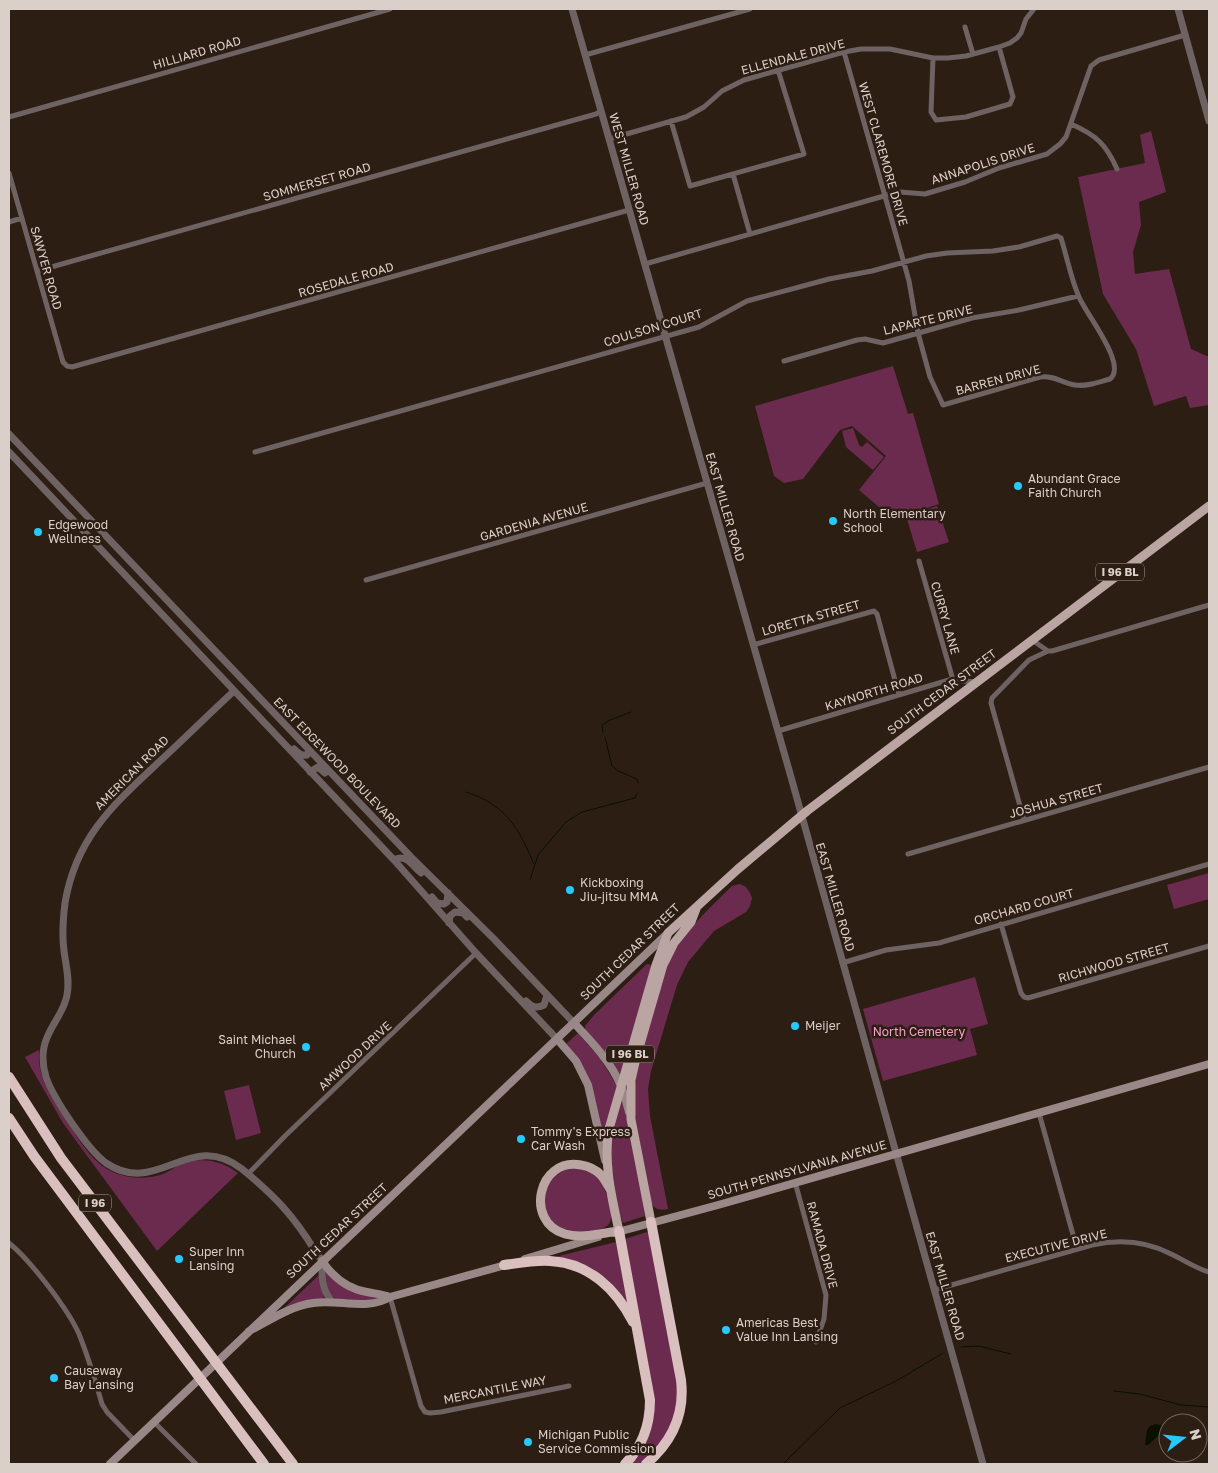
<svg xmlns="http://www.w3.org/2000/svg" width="1218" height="1473" viewBox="0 0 1218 1473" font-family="'Golos Text',sans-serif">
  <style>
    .green { fill: #6b2b4f }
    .water { fill: #091000 }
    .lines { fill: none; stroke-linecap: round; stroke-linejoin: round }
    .stream { stroke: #091000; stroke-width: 1 }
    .minor { stroke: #6e6362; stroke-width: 5 }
    .tertiary { stroke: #6e6362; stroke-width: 7 }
    .secondary { stroke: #998887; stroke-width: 8 }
    .primary { stroke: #baa5a3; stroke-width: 9 }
    .motorway { stroke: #d9bfbd; stroke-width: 10 }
    .poi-dot { fill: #24c9fe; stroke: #2d1e14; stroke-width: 2 }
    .labels { text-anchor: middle; stroke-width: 5; stroke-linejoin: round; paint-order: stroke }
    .shield { fill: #2d1e14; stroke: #a69b93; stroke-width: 1 }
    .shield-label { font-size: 11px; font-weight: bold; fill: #dad0c9 }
    .street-label { font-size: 12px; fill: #dad0c9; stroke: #2d1e14 }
    .poi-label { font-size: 12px; fill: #dad0c9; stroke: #2d1e14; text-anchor: start }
    .park-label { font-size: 12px; fill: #f6a3cd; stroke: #2d1e14 }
  </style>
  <rect width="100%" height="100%" fill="#2d1e14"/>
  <path class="green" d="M1151 131 1166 192 1139 202 1141 225 1133 252 1135 274 1169 269 1191 349 1209 357V405L1190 408 1186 396 1154 406 1136 349 1103 294 1078 177 1145 163 1140 135Z
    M893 366 908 414 913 413 939 504 893 519 859 490 886 456 852 426 840 430 803 479 784 483 774 476 755 406Z
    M853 428 859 445 862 447 867 442 884 457 873 470 846 447 842 431Z
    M937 506 949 542 917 552 906 516Z
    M1209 873V899L1174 909 1167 885Z
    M740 884 746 887 750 893 752 898 750 906 746 912 714 931 688 962 677 985 651 1071 648 1089 650 1116 668 1209C659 1211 654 1209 650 1201L635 1114C630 1065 655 1008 669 961 684 931 709 909 732 886Z
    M647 964H649L652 967 620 1075 605 1052 586 1031 585 1026 594 1015Z
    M975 977 988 1024 970 1029 977 1055 883 1081 863 1009Z
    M578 1033 600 1058 617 1086 603 1138 594 1095 566 1044Z
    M39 1050C37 1078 51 1097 66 1120 76 1135 86 1153 101 1165 117 1177 140 1181 160 1175 167 1173 173 1168 180 1165 200 1156 221 1160 238 1173L157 1251 63 1123 25 1057Z
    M249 1085 261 1133 236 1140 224 1091Z
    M621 1101C630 1112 642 1196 645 1216L623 1223 618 1208 610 1156 611 1131Z
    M567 1169C577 1169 585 1168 593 1173 603 1180 618 1215 608 1225 604 1229 597 1230 591 1231 544 1240 525 1189 567 1169Z
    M647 1232 649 1235 677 1377V1407L671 1428 648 1459 641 1464H630L651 1424 625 1239Z
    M616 1242 628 1305 616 1290 555 1257Z
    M325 1271 382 1298 365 1301 336 1299 328 1293Z
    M320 1274 324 1299 282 1310Z"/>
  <path class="water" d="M1156 1424 1168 1427V1430L1157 1437 1148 1445H1145L1147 1430 1150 1426Z"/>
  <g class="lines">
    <path class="stream" d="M603 732 602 725 608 721 631 712
      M605 737 612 766 618 771 637 779 638 783
      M466 792C506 805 518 827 534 864
      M530 880 538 855 566 822 582 812 635 798 637 793
      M961 1347 979 1346 1011 1354
      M1114 1391 1140 1394 1181 1405 1209 1407
      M783 1464 840 1408 898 1380 943 1353"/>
    <path class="minor" d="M965 27 973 54
      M585 55 750 9
      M933 58 931 112 936 120 966 117 1010 104 1013 97 999 47
      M9 117 390 9
      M671 121 690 186 804 154 778 70
      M1071 124C1096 135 1106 144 1117 169
      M609 139 686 117 704 107 722 91 744 80 844 52 861 49H890L933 58H948L966 56 999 47 1010 43 1017 38 1021 33 1026 19 1034 9
      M9 173 63 362 67 366 72 367 629 210
      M733 174 750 234
      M9 222 22 218
      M645 264 884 196 900 192 925 194 965 182 999 168 1047 154 1060 144 1066 137 1091 66 1099 60 1185 35
      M37 271 596 114 601 111
      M784 361 857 340 865 339 883 343 972 318 1019 310 1078 296
      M255 452 699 327 747 301 829 279 872 271 926 256 947 253 993 251 1019 247 1057 236 1061 238C1067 257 1071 279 1079 297 1086 314 1128 365 1110 379 1099 382 1087 387 1075 385 1062 383 1054 375 1040 377L943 405 930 377 918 333 909 281 902 256 844 52
      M919 561 953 680
      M366 580 707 483
      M1032 640 1048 651H1052L1209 605
      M753 645 874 611 877 614 899 695
      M778 731 949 680 976 682
      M1024 820 991 703 992 698 1029 660 1048 651
      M908 854 1209 767
      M1001 924 1021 993 1024 997 1028 998 1209 946
      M842 963 886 950 939 943 1209 864
      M1039 1113 1077 1249
      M248 1174 286 1135 476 953
      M795 1182 826 1295 824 1319 816 1342
      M9 1243C30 1260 68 1309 79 1334 87 1354 96 1383 102 1404L107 1412 134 1440
      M934 1290 1092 1245C1120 1239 1146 1241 1171 1254 1184 1260 1195 1268 1209 1272
      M390 1297 421 1406 425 1412 430 1413 441 1412 569 1386
      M154 1422 196 1464"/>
    <path class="tertiary" d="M572 9 791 777 983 1464
      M1178 9 1209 121
      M9 434 411 857 494 939 574 1023
      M9 452 394 860 476 953 557 1039
      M234 691C209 714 185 738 160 761 114 804 76 837 65 903 63 919 62 936 64 951 66 966 70 980 67 995 64 1014 48 1027 44 1047 42 1057 43 1067 46 1077 53 1098 88 1150 106 1163 157 1198 190 1128 242 1169 274 1195 294 1216 315 1251 317 1254 321 1258 322 1261 323 1264 322 1267 322 1270 322 1282 324 1294 333 1302
      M294 749C298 753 301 756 307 755L309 750
      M310 772 318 767 325 773
      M394 860C405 853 412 865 421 873
      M432 897 437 903 444 904 447 902 448 893
      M449 923 450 916 455 912 463 913 467 917
      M526 1001C532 1007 536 1009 544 1005L547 995"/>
    <path class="secondary" d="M574 1023C592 1042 611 1062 621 1086 624 1094 627 1104 629 1112
      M557 1039 576 1061 588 1085 605 1160
      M614 1233 718 1205 1209 1064
      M525 1259 598 1237
      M322 1261C333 1277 348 1289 367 1292 376 1294 382 1294 390 1297
      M249 1331C269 1321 290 1306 313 1303 339 1299 368 1311 390 1297L509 1264
      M110 1464 667 934"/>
    <path class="primary" d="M611 1191C608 1186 605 1180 601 1175 596 1170 588 1166 581 1165 538 1157 524 1222 565 1234 582 1239 602 1233 619 1231 612 1198 603 1163 609 1129L656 965 668 933 738 869 807 811 1209 506
      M651 1222 631 1119V1080L636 1058 663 965 674 943 691 922 696 909"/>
    <path class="motorway" d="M9 1077 61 1158 293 1464
      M9 1118 34 1156 264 1464
      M619 1231 650 1400C650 1424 642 1447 625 1464
      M504 1265C519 1263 535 1260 550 1261 589 1263 616 1289 633 1322
      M646 1464C672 1442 685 1414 681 1380L651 1222"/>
  </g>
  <g class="poi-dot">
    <circle cx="1018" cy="486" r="5"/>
    <circle cx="833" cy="521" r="5"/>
    <circle cx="38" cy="532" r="5"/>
    <circle cx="570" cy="890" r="5"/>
    <circle cx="795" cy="1026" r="5"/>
    <circle cx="306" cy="1047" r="5"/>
    <circle cx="521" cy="1139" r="5"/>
    <circle cx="179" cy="1259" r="5"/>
    <circle cx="726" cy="1330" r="5"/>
    <circle cx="54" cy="1378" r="5"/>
    <circle cx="528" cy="1442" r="5"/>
  </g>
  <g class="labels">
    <g class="shield">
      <rect x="1096" y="563.5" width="48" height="17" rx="4"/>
      <rect x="606" y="1045.5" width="48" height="17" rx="4"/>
      <rect x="79" y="1194.5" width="32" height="17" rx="4"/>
    </g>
    <g class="shield-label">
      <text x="1120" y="576">I 96 BL</text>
      <text x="630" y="1058">I 96 BL</text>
      <text x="95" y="1207">I 96</text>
    </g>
    <g class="street-label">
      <text transform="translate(197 53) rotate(-16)" y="4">HILLIARD ROAD</text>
      <text transform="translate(793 57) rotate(-15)" y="4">ELLENDALE DRIVE</text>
      <text transform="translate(883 154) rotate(74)" y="4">WEST CLAREMORE DRIVE</text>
      <text transform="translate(983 164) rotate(-18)" y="4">ANNAPOLIS DRIVE</text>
      <text transform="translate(629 169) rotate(74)" y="4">WEST MILLER ROAD</text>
      <text transform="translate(317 182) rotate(-16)" y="4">SOMMERSET ROAD</text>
      <text transform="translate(46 268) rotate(74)" y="4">SAWYER ROAD</text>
      <text transform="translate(346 280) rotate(-16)" y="4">ROSEDALE ROAD</text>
      <text transform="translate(928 320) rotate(-14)" y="4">LAPARTE DRIVE</text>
      <text transform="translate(653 328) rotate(-17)" y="4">COULSON COURT</text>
      <text transform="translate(998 380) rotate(-15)" y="4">BARREN DRIVE</text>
      <text transform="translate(725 507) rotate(74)" y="4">EAST MILLER ROAD</text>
      <text transform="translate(534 522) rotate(-16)" y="4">GARDENIA AVENUE</text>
      <text transform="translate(811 618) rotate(-16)" y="4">LORETTA STREET</text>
      <text transform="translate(945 618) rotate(74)" y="4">CURRY LANE</text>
      <text transform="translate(874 692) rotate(-17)" y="4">KAYNORTH ROAD</text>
      <text transform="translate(942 692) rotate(-37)" y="4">SOUTH CEDAR STREET</text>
      <text transform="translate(337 763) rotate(46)" y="4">EAST EDGEWOOD BOULEVARD</text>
      <text transform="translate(132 773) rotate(-45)" y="4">AMERICAN ROAD</text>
      <text transform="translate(1056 801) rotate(-16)" y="4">JOSHUA STREET</text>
      <text transform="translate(835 897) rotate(74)" y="4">EAST MILLER ROAD</text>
      <text transform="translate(1024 907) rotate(-16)" y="4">ORCHARD COURT</text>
      <text transform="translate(630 952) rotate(-44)" y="4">SOUTH CEDAR STREET</text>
      <text transform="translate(1114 963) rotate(-16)" y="4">RICHWOOD STREET</text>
      <text transform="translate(355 1056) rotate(-43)" y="4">AMWOOD DRIVE</text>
      <text transform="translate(797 1170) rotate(-16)" y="4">SOUTH PENNSYLVANIA AVENUE</text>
      <text transform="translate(337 1231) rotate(-43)" y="4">SOUTH CEDAR STREET</text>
      <text transform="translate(822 1245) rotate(75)" y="4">RAMADA DRIVE</text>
      <text transform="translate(1056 1246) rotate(-14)" y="4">EXECUTIVE DRIVE</text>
      <text transform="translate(945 1286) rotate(74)" y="4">EAST MILLER ROAD</text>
      <text transform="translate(495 1390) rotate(-11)" y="4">MERCANTILE WAY</text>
    </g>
    <g class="poi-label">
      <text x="1028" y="483">Abundant Grace<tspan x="1028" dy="14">Faith Church</tspan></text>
      <text x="843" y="518">North Elementary<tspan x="843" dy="14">School</tspan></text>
      <text x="48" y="529">Edgewood<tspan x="48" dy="14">Wellness</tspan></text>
      <text x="580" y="887">Kickboxing<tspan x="580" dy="14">Jiu-jitsu MMA</tspan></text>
      <text x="805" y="1030">Meijer</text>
      <text x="296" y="1044" text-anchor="end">Saint Michael<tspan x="296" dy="14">Church</tspan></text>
      <text x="531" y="1136">Tommy's Express<tspan x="531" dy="14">Car Wash</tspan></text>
      <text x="189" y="1256">Super Inn<tspan x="189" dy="14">Lansing</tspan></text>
      <text x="736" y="1327">Americas Best<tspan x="736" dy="14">Value Inn Lansing</tspan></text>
      <text x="64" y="1375">Causeway<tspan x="64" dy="14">Bay Lansing</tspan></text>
      <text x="538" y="1439">Michigan Public<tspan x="538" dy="14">Service Commission</tspan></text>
    </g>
    <g class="park-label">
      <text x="919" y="1036">North Cemetery</text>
    </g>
  </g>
  <rect width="1218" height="1473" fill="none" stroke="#dad0c9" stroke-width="20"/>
  <g transform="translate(1183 1438) rotate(74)"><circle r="24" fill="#2d1e14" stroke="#72655c"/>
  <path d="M0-4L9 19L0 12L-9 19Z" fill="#24c9fe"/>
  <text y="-8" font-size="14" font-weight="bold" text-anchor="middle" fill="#dad0c9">N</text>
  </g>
</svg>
